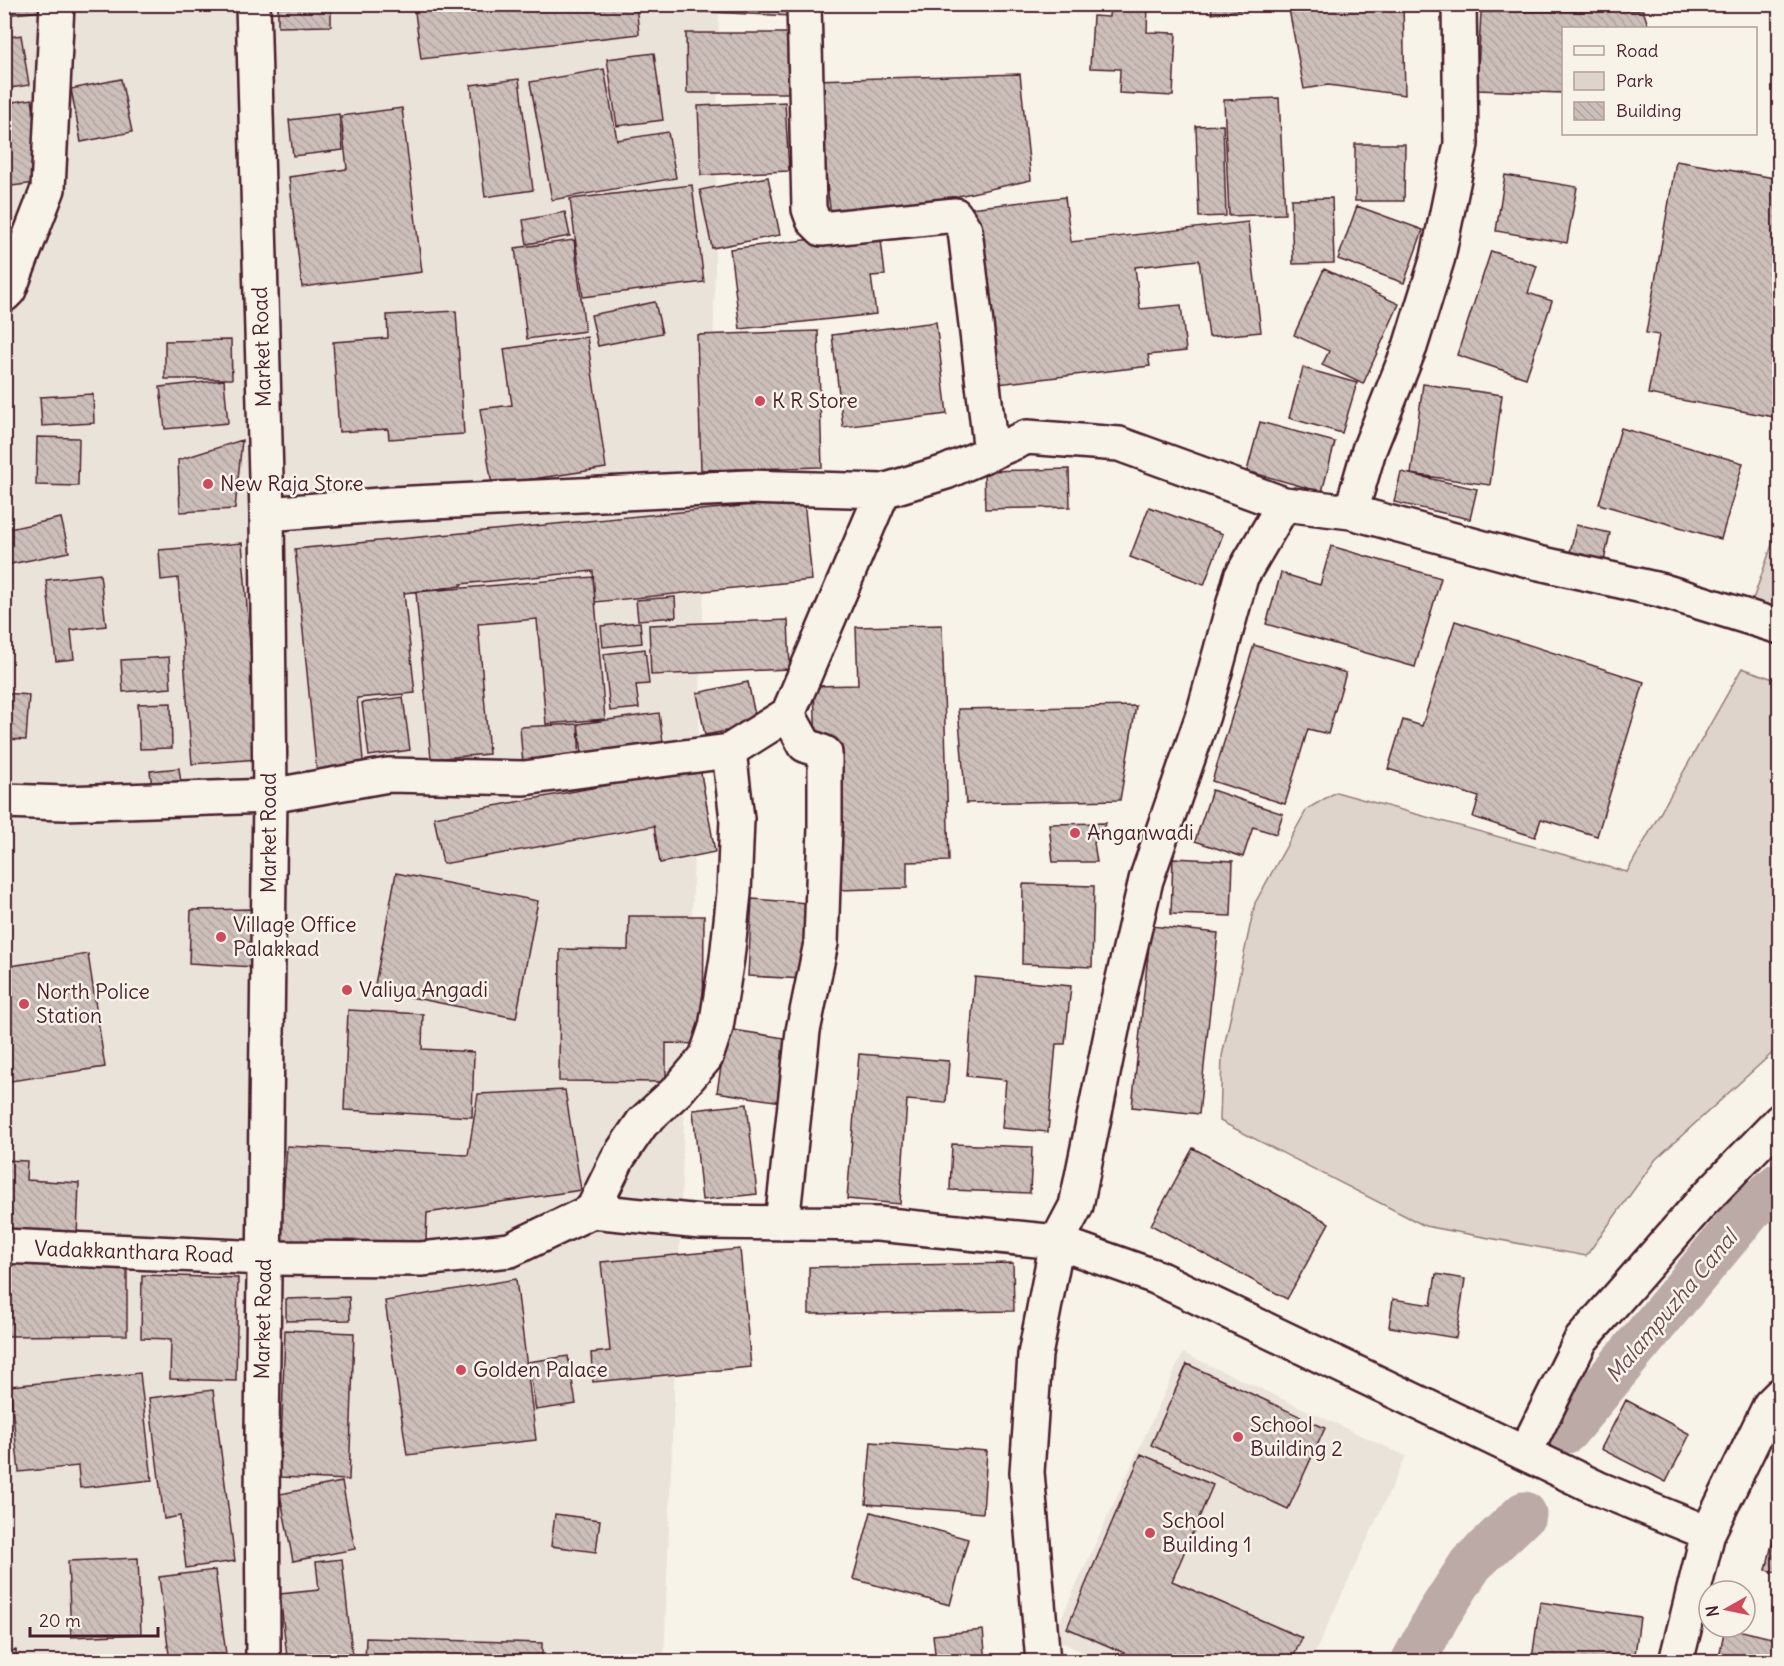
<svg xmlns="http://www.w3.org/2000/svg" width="1784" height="1666" viewBox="0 0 1784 1666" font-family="Delius,sans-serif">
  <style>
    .built { fill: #eae3da }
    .green { fill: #ded4cc; stroke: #947a7c; stroke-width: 1.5 }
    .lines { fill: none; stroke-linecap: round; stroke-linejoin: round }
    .canal { stroke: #bcaaa7; stroke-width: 45 }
    .building { fill: url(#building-back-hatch); stroke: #4a1f2b; stroke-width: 1.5 }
    .minor-casing { stroke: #4a1f2b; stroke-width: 38 }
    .major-casing { stroke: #4a1f2b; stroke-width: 38 }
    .minor { stroke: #f7f3e8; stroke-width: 33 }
    .major { stroke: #f7f3e8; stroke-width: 33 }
    .poi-dot { fill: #d1495b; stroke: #f7f3e8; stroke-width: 2 }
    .labels { text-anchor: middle; stroke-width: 5; stroke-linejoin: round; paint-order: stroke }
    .street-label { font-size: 21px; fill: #4a1f2b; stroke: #f7f3e8 }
    .poi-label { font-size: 21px; fill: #4a1f2b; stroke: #f7f3e8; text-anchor: start }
    .water-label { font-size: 22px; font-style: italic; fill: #6c4950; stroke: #f7f3e8 }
  </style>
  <defs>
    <pattern id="building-back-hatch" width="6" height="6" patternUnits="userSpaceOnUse" patternTransform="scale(1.5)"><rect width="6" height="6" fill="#ccbfb9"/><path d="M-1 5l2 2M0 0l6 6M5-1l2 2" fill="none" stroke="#b1a49f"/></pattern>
  </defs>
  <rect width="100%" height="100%" fill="#f7f3e8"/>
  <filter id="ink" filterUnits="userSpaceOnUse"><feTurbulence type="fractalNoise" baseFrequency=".0167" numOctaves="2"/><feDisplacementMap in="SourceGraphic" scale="12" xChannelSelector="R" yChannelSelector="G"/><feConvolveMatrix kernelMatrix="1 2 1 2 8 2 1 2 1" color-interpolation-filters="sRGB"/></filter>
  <g filter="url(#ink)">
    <path class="built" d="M5 5H719L714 319 664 1661 5 1662Z
      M1183 1353 1406 1456 1311 1661H1102L1052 1638Z"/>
    <path class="green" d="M1779 525V610L1752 602Z
      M1742 668 1779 681V1047L1656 1159 1586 1256 1425 1226 1220 1121 1222 1056 1255 903 1307 809 1336 792 1627 872Z"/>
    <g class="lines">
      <path class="canal" d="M1566 1431 1750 1210 1780 1184
        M1413 1662 1438 1615 1471 1564 1524 1514"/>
    </g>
    <path class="building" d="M4 4H42L43 11 4 15Z
      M278 4H331V26L278 27Z
      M414 4H636L639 34 421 59Z
      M687 4H793L792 16 687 11Z
      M1110 4H1148L1147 32 1176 33 1173 96 1119 93 1120 69 1090 68 1093 16 1109 17Z
      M1211 4H1283L1212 14Z
      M1288 4H1403L1405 95 1328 85 1304 89Z
      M1673 4H1717L1715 8 1673 11Z
      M1643 10 1649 28H1564V93L1477 90 1481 12Z
      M686 33H788V93H687Z
      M21 35 29 85 4 89V38Z
      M654 53 663 120 617 126 607 59Z
      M604 69 617 140 668 132 676 178 552 200 530 82Z
      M1020 74 1031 180 832 224 814 80Z
      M121 79 132 132 81 142 71 89Z
      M519 79 533 190 485 197 471 85Z
      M1279 98 1285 214 1229 216 1224 100Z
      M32 99 43 182 4 187V142L11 141 7 103Z
      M785 102 789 171 701 175 698 106Z
      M402 108 422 272 302 287 289 177 347 169 341 116Z
      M339 114 343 150 293 156 289 120Z
      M1223 125 1226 216 1199 217 1196 126Z
      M1355 144H1405L1404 201H1355Z
      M1676 161 1780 179V418L1648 394 1659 335 1646 333Z
      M1505 175 1577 187 1567 243 1496 231Z
      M768 177 780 235 712 248 700 190Z
      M692 185 704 282 583 297 570 199Z
      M1065 197 1071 242 1248 222 1261 332 1209 337 1199 260 1135 267 1140 309 1181 305 1186 351 1148 355 1150 366 990 385 970 208Z
      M1332 198 1334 263 1293 264 1291 199Z
      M1357 206 1423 230 1404 283 1338 259Z
      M565 212 570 236 527 244 523 220Z
      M880 231 885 275 871 276 876 314 740 329 730 249Z
      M574 240 585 331 527 339 515 248Z
      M1491 251 1537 266 1528 293 1552 301 1526 378 1457 355Z
      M1324 269 1399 304 1363 384 1322 365 1329 351 1294 335Z
      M655 302 662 333 598 346 591 315Z
      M456 311 464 434 389 439 388 429 339 432 333 342 388 338 387 315Z
      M936 322 947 414 843 427 832 335Z
      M818 331 822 467 701 470 697 335Z
      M587 337 606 468 492 485 480 409 512 405 504 349Z
      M231 340 232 379H165V341Z
      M1303 368 1357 383 1342 433 1289 418Z
      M224 380 228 423 165 429 160 387Z
      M1423 384 1502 395 1490 485 1411 474Z
      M93 394 94 423 42 426 40 397Z
      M1260 422 1335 442 1322 492 1247 471Z
      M1621 428 1743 463 1721 539 1599 504Z
      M37 437 79 438 78 486 36 485Z
      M242 440 235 509 180 512 178 460Z
      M1069 469 1070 507 985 509 984 471Z
      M1401 472 1477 489 1470 519 1394 502Z
      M804 500 812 580 595 602 593 571 461 584V586L404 593 415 693 357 698 364 770 317 775 295 549Z
      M1149 507 1223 534 1204 585 1130 557Z
      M61 518 69 552 6 565 4 530Z
      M1576 525 1610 533 1602 570 1568 562Z
      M242 543 259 759 192 764 178 578 161 580 159 550Z
      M1331 546 1441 578 1415 667 1266 624 1281 573 1320 585Z
      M100 574 106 626 71 630 74 659 56 661 46 580Z
      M593 577 605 719 546 724 537 619 478 624 489 754 431 759 416 592Z
      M675 597 676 617 638 620 636 600Z
      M788 620 790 669 651 675 649 625Z
      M1455 621 1644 682 1597 836 1541 819 1535 837 1473 817 1479 797 1388 769 1403 720 1422 726Z
      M640 622 642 643 603 647 601 626Z
      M942 625 949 861 907 862V888L838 890 816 748 814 686 858 685 856 627Z
      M1254 645 1346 673 1328 734 1308 729 1285 804 1212 781Z
      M645 649 649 684 636 685 639 708 610 711 604 654Z
      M169 657 171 688 123 692 121 660Z
      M748 682 757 725 705 735 697 693Z
      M4 693 29 695 26 740 4 739Z
      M403 697 410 750 369 756 362 703Z
      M171 703 172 748 140 749 138 704Z
      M1136 706 1120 800 966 803 958 709Z
      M659 713 664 750 583 760 578 724Z
      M578 724 580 761 523 765 520 727Z
      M179 768 182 791 153 795 150 771Z
      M700 768 715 852 660 863 654 826 443 864 434 817Z
      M1212 790 1283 814 1276 834 1253 827 1243 857 1195 841Z
      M1106 823 1094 843 1097 862H1053L1049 824Z
      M1173 858 1233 861 1231 916 1171 914Z
      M396 873 538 901 516 1018 374 990Z
      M1023 884 1094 886 1092 967 1022 964Z
      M752 899 808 903 804 979 748 976Z
      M252 909 253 967 189 963 191 910Z
      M629 916H704L703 1044 666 1043V1082L559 1081 560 949 628 950Z
      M1151 926 1218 933 1199 1114 1132 1107Z
      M88 954 105 1067 4 1082V967Z
      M975 977 1071 986 1065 1044H1056L1048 1132 1002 1128 1006 1080 967 1076Z
      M348 1010 423 1014 422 1049 474 1052 472 1117 344 1110Z
      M727 1029 791 1039 781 1102 717 1092Z
      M859 1054 949 1061 946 1103 907 1100 900 1204 847 1199Z
      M565 1090 581 1190 427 1213 426 1241 281 1245V1223L287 1146 468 1155 478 1094Z
      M747 1104 757 1194 702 1200 693 1110Z
      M952 1144 1032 1147 1030 1193 950 1190Z
      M1193 1148 1329 1223 1287 1299 1151 1225Z
      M4 1160 27 1161 26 1180 79 1183 77 1237 4 1234Z
      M740 1249 751 1367 593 1382 591 1353 610 1351 601 1262Z
      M127 1262V1335L4 1336V1263Z
      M1013 1263 1014 1311 809 1314V1267Z
      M1436 1274 1465 1279 1456 1338 1389 1327 1393 1299 1431 1305Z
      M142 1275 238 1278 236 1381 170 1379 171 1339 141 1338Z
      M516 1279 536 1440 407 1455 385 1301Z
      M349 1297 350 1320 286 1321V1299Z
      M285 1330 354 1333 349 1480 280 1477Z
      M568 1356 576 1404 536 1410 528 1362Z
      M1187 1364 1325 1428 1288 1509 1151 1445Z
      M140 1373 152 1480 80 1488 78 1466 19 1472 10 1386Z
      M213 1390 235 1561 186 1568 180 1516 164 1519 149 1398Z
      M1626 1400 1690 1434 1666 1482 1601 1449Z
      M871 1442 987 1451 983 1513 866 1504Z
      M1141 1454 1213 1485 1172 1581 1302 1638 1291 1662H1145L1067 1628Z
      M342 1482 355 1549 293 1561 280 1494Z
      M1780 1509V1573L1766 1570Z
      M871 1512 968 1539 950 1605 853 1579Z
      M555 1514 600 1520 596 1552 551 1546Z
      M138 1558 141 1634 71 1637 68 1561Z
      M342 1559 353 1662H280V1658L287 1657 280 1594 319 1590 316 1562Z
      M215 1570 227 1662H170L159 1577Z
      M1540 1602 1640 1617 1634 1662H1551L1532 1659Z
      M1725 1627 1780 1640V1662H1718Z
      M983 1630 986 1662H936L933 1635Z
      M366 1638 542 1643V1662H365Z
      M16 1650 17 1662H4V1652Z"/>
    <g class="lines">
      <defs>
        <path id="minor" d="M804 4 809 209 813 220 822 229 955 215 965 230 991 453
          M4 295 9 290 48 189 57 4
          M1351 512 1369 450 1410 347 1438 257 1461 144 1459 4
          M267 514 392 504 749 487 883 491 946 472 1027 437 1119 444 1284 504 1351 512 1539 563 1660 590 1780 627
          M4 801 64 803 270 796 388 775 524 778 729 751 788 714 883 491
          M592 1211 618 1158 642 1123 678 1090 706 1057 716 1027 727 958 734 893 737 819 729 751
          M782 1223 803 1031 821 943 825 827V753L805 745 788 714
          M4 1246 264 1258 421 1259 510 1250 592 1211 701 1222 878 1224 1057 1242 1156 1277 1597 1488 1708 1533
          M1525 1453 1581 1340 1700 1204 1780 1121
          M1043 1662 1027 1472 1035 1355 1057 1242 1076 1206 1118 1000 1146 880 1203 715 1241 577 1284 504
          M1676 1662 1708 1533 1770 1405 1780 1395"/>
        <path id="major" d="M253 4 267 514 270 796 262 1433 263 1662"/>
      </defs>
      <use href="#minor" class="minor-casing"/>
      <use href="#major" class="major-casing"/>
      <use href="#minor" class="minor"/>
      <use href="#major" class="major"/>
    </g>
  </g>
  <g class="poi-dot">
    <circle cx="760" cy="401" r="6"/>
    <circle cx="208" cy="484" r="6"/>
    <circle cx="1075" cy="833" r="6"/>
    <circle cx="221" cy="937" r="6"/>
    <circle cx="347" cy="990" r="6"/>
    <circle cx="24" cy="1004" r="6"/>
    <circle cx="461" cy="1370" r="6"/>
    <circle cx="1238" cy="1437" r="6"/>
    <circle cx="1150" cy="1533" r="6"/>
  </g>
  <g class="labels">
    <g class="street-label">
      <text transform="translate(262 347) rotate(-92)" y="7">Market Road</text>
      <text transform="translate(269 833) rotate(-90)" y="7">Market Road</text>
      <text transform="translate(134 1252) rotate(2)" y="7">Vadakkanthara Road</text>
      <text transform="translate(263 1319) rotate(-89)" y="7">Market Road</text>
    </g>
    <g class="poi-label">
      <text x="772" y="408">K R Store</text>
      <text x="220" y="491">New Raja Store</text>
      <text x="1087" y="840">Anganwadi</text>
      <text x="233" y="932">Village Office<tspan x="233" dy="24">Palakkad</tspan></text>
      <text x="359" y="997">Valiya Angadi</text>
      <text x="36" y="999">North Police<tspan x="36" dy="24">Station</tspan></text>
      <text x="473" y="1377">Golden Palace</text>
      <text x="1250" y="1432">School<tspan x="1250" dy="24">Building 2</tspan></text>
      <text x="1162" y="1528">School<tspan x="1162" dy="24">Building 1</tspan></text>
    </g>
    <g class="water-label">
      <text transform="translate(1671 1306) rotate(-50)" y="8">Malampuzha Canal</text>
    </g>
  </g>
  <rect width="1784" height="1666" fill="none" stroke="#f7f3e8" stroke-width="24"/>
  <rect x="12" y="12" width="1760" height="1642" fill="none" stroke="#4a1f2b" stroke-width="2" filter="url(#ink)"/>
  <rect x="1562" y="27" width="195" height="108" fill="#f7f3e8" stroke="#b29e9c" stroke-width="1.5"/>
  <rect x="1574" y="46" width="30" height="9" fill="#f7f3e8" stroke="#b29e9c" stroke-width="1.5"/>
  <text x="1616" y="57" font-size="18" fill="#4a1f2b">Road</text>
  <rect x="1574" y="72" width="30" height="18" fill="#ded4cc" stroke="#b29e9c" stroke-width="1.5"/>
  <text x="1616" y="87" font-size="18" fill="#4a1f2b">Park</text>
  <rect x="1574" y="102" width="30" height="18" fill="url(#building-back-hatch)" stroke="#b29e9c" stroke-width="1.5"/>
  <text x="1616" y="117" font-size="18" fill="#4a1f2b">Building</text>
  <g transform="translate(1727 1609) rotate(261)"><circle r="28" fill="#f7f3e8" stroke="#b29e9c" stroke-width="1.5"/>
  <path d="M0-4.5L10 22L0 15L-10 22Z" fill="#d1495b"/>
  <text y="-9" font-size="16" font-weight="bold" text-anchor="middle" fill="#4a1f2b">N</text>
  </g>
  <path d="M30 1627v9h128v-9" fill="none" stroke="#4a1f2b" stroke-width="3"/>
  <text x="39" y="1627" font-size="18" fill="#4a1f2b" stroke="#f7f3e8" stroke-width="4.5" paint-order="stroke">20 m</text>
</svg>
